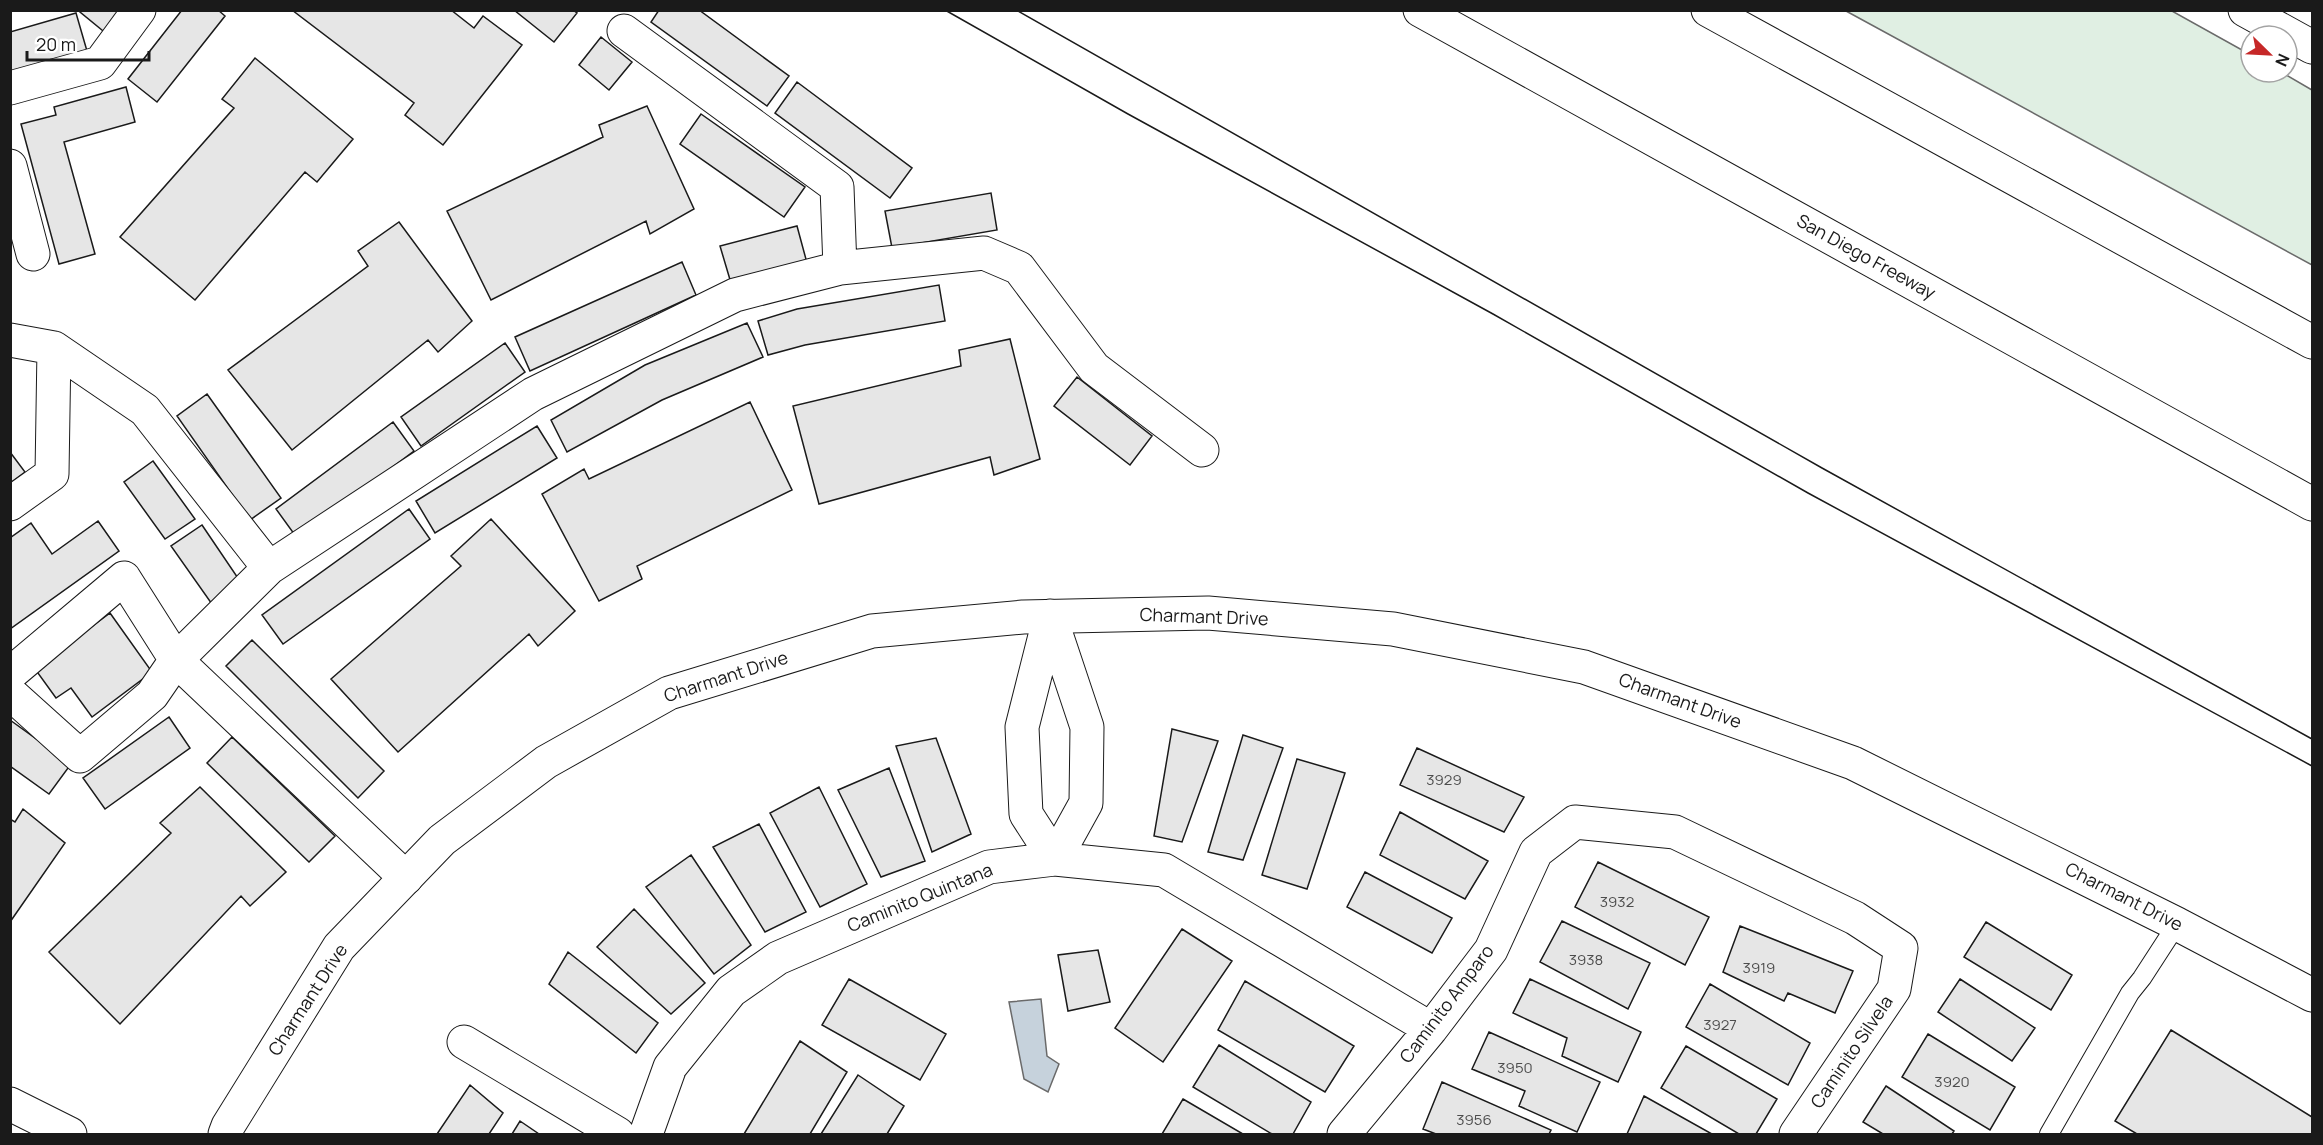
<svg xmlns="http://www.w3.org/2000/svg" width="2323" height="1145" viewBox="0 0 2323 1145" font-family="Manrope,sans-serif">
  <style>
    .green { fill: #e0efe3; stroke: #6a6a6a; stroke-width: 1.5 }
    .water { fill: #c6d2dc; stroke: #6a6a6a; stroke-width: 1.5 }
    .building { fill: #e6e6e6; stroke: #1a1a1a; stroke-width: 1.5 }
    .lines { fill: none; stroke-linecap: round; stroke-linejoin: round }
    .service-casing { stroke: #1a1a1a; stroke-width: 20 }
    .minor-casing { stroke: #1a1a1a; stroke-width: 35 }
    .tertiary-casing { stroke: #1a1a1a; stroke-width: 35 }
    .motorway-casing { stroke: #1a1a1a; stroke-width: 35 }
    .service { stroke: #fff; stroke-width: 18 }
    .minor { stroke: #fff; stroke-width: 33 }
    .tertiary { stroke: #fff; stroke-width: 33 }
    .motorway { stroke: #fff; stroke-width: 33 }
    .tram { stroke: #1a1a1a; stroke-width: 1.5 }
    .labels { text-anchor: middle; stroke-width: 4.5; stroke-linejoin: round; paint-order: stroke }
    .number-label { font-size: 15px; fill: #4d4d4d }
    .street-label { font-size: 18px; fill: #1a1a1a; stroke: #fff }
  </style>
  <rect width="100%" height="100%" fill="#fff"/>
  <path class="green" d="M1846 11H2172L2251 55V72H2281L2312 90V265Z"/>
  <path class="water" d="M1041 999 1047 1056 1059 1064 1048 1092 1024 1079 1009 1002Z"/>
  <path class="building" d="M81 10H127L108 35 80 12Z
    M182 10H218L225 16 157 102 128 79Z
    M292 10H451L474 28 483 16 522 45 443 145 405 115 414 103Z
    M514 10H573L577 13 554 42Z
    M659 10H699L789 76 767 106 651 22Z
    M76 13 87 51 10 73V32Z
    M601 37 632 62 609 90 579 65Z
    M255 58 353 139 317 182 305 172 195 300 120 237 234 108 222 99Z
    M797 82 912 168 890 198 775 113Z
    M126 87 135 122 64 142 95 254 59 264 21 124 56 115 54 107Z
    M647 106 694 209 650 234 646 221 491 300 447 211 603 137 599 125Z
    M701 114 805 187 784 217 680 144Z
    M991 193 997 230 892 248 885 211Z
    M399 222 472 321 438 352 428 340 292 450 228 370 368 266 358 251Z
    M797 226 807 263 731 283 720 246Z
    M682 262 696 295 530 371 515 337Z
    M939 285 945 321 805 345 768 355 758 321 797 309Z
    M747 323 763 357 662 400 567 452 551 420 645 365Z
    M1010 339 1040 459 994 475 990 457 819 504 793 406 961 366 959 350Z
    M505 343 525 372 421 446 401 417Z
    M1077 377 1152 436 1130 465 1054 406Z
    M207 394 281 498 250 520 177 416Z
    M750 402 792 490 637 566 642 579 599 601 542 494 584 469 589 479Z
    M393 422 414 451 297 538 276 509Z
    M537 426 557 458 435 533 416 501Z
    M10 452 25 472 10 483Z
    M153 461 195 519 165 539 124 482Z
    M409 509 430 539 283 644 262 615Z
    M491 519 575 611 538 646 529 634 398 752 331 679 461 566 451 556Z
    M98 521 119 551 10 629V538L31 523 52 554Z
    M202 525 244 587 214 607 171 546Z
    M110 613 152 672 92 717 71 688 56 698 35 669Z
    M252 640 384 771 358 798 226 666Z
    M169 717 190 748 105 809 83 778Z
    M10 720 71 764 49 794 10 766Z
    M1172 729 1218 741 1182 842 1154 836Z
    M1243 735 1283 748 1243 860 1208 852Z
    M232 737 335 836 309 862 207 763Z
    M936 738 971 834 932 852 896 746Z
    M1417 748 1524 797 1504 832 1400 785Z
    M1297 759 1345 773 1307 889 1262 875Z
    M889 768 925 861 881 877 838 790Z
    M200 787 286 872 250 906 241 896 120 1024 49 952 171 833 160 823Z
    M819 787 867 884 820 907 770 813Z
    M23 809 65 843 10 922V819L15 822Z
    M1400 812 1488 861 1465 899 1380 855Z
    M759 824 806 912 765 932 713 847Z
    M691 855 751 945 714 974 646 887Z
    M1598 862 1709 917 1685 965 1575 907Z
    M1365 872 1452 918 1432 953 1347 907Z
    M634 909 705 983 671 1014 597 947Z
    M1562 921 1650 963 1628 1009 1540 962Z
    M1986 922 2072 975 2051 1010 1964 957Z
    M1740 926 1853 971 1835 1013 1788 993 1784 1001 1723 972Z
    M1182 929 1232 961 1163 1062 1115 1028Z
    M1098 950 1110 1002 1068 1011 1058 955Z
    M568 952 658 1023 636 1053 549 984Z
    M849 979 946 1034 920 1080 822 1025Z
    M1530 979 1641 1032 1618 1082 1562 1056 1567 1038 1513 1013Z
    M1960 979 2035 1028 2012 1061 1938 1012Z
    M1245 981 1354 1046 1325 1092 1218 1030Z
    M1710 984 1810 1043 1788 1085 1686 1027Z
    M2171 1030 2312 1117V1134H2137L2115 1121Z
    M1489 1032 1600 1082 1577 1132 1519 1106 1525 1091 1472 1069Z
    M1928 1034 2015 1087 1990 1130 1902 1077Z
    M800 1041 847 1072 810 1134H744Z
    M1219 1045 1311 1102 1293 1134H1272L1193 1087Z
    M1686 1046 1777 1099 1756 1134H1739L1661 1088Z
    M858 1075 904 1106 887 1134H821Z
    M1442 1082 1551 1130 1549 1134H1436L1423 1129Z
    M470 1085 503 1113 489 1134H437Z
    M1886 1086 1954 1131 1952 1134H1883L1863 1122Z
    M1644 1096 1712 1134H1627Z
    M1183 1099 1243 1134H1162Z
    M520 1121 539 1134H512Z"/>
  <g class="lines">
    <defs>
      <path id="service" d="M2049 1134 2130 993 2142 978 2177 924"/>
      <path id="minor" d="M624 31 837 187 840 268
        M10 88 100 63 139 10
        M10 166 33 254
        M10 340 54 348 145 410 269 568 176 660 406 878
        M10 504 52 474 54 348
        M269 568 533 394 735 295 840 268 984 253 1019 268 1094 368 1202 450
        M1050 616 1087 727 1086 803 1055 859 1026 814 1022 727Z
        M10 674 124 578 176 660 152 695 80 756 10 693
        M464 1042 618 1134
        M646 1134 670 1067 731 991 778 958 989 867 1055 859 1164 870 1431 1029
        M1344 1134 1431 1029 1491 950 1536 852 1575 822 1675 832 1855 918 1901 948 1894 989 1796 1134"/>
      <path id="tertiary" d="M2245 10 2312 47
        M10 1104 70 1134
        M225 1134 228 1126 339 947 442 840 546 762 669 693 872 631 1023 617 1208 613 1393 629 1584 667 1853 763 2177 924 2312 995"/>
      <path id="motorway" d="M1420 10 2312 504
        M1708 10 2312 342"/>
    </defs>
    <use href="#service" class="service-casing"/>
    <use href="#minor" class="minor-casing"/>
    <use href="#tertiary" class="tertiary-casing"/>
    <use href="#motorway" class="motorway-casing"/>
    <use href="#service" class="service"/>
    <use href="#minor" class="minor"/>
    <use href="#tertiary" class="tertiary"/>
    <use href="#motorway" class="motorway"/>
    <path class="tram" d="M945 10 1128 114 1493 314 1808 493 2312 766
      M1016 10 1822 468 2312 739"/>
  </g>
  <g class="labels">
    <g class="number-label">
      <text x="1444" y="785">3929</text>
      <text x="1617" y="907">3932</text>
      <text x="1586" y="965">3938</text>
      <text x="1759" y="973">3919</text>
      <text x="1720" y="1030">3927</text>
      <text x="1515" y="1073">3950</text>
      <text x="1952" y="1087">3920</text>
      <text x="1474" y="1125">3956</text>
    </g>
    <g class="street-label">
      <text transform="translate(1866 257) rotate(29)" y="6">San Diego Freeway</text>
      <text transform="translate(1204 617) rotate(2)" y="6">Charmant Drive</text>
      <text transform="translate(726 677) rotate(-18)" y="6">Charmant Drive</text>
      <text transform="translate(1680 701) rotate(20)" y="6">Charmant Drive</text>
      <text transform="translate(2124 897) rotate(27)" y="6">Charmant Drive</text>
      <text transform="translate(920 898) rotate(-22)" y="6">Caminito Quintana</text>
      <text transform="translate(308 1000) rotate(-57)" y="6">Charmant Drive</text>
      <text transform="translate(1447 1004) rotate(-53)" y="6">Caminito Amparo</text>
      <text transform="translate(1852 1052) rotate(-56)" y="6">Caminito Silvela</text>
    </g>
  </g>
  <rect width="2323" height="1145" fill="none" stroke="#1a1a1a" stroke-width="24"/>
  <g transform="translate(2269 54) rotate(114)"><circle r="28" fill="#ffffff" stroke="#a3a3a3" stroke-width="1.5"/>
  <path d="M0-4.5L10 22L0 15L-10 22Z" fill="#c62828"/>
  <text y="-9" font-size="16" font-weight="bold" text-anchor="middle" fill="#1a1a1a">N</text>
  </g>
  <path d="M27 51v9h122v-9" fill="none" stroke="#1a1a1a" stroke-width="3"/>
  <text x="36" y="51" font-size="18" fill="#1a1a1a" stroke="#ffffff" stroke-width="4.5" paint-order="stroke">20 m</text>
</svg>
